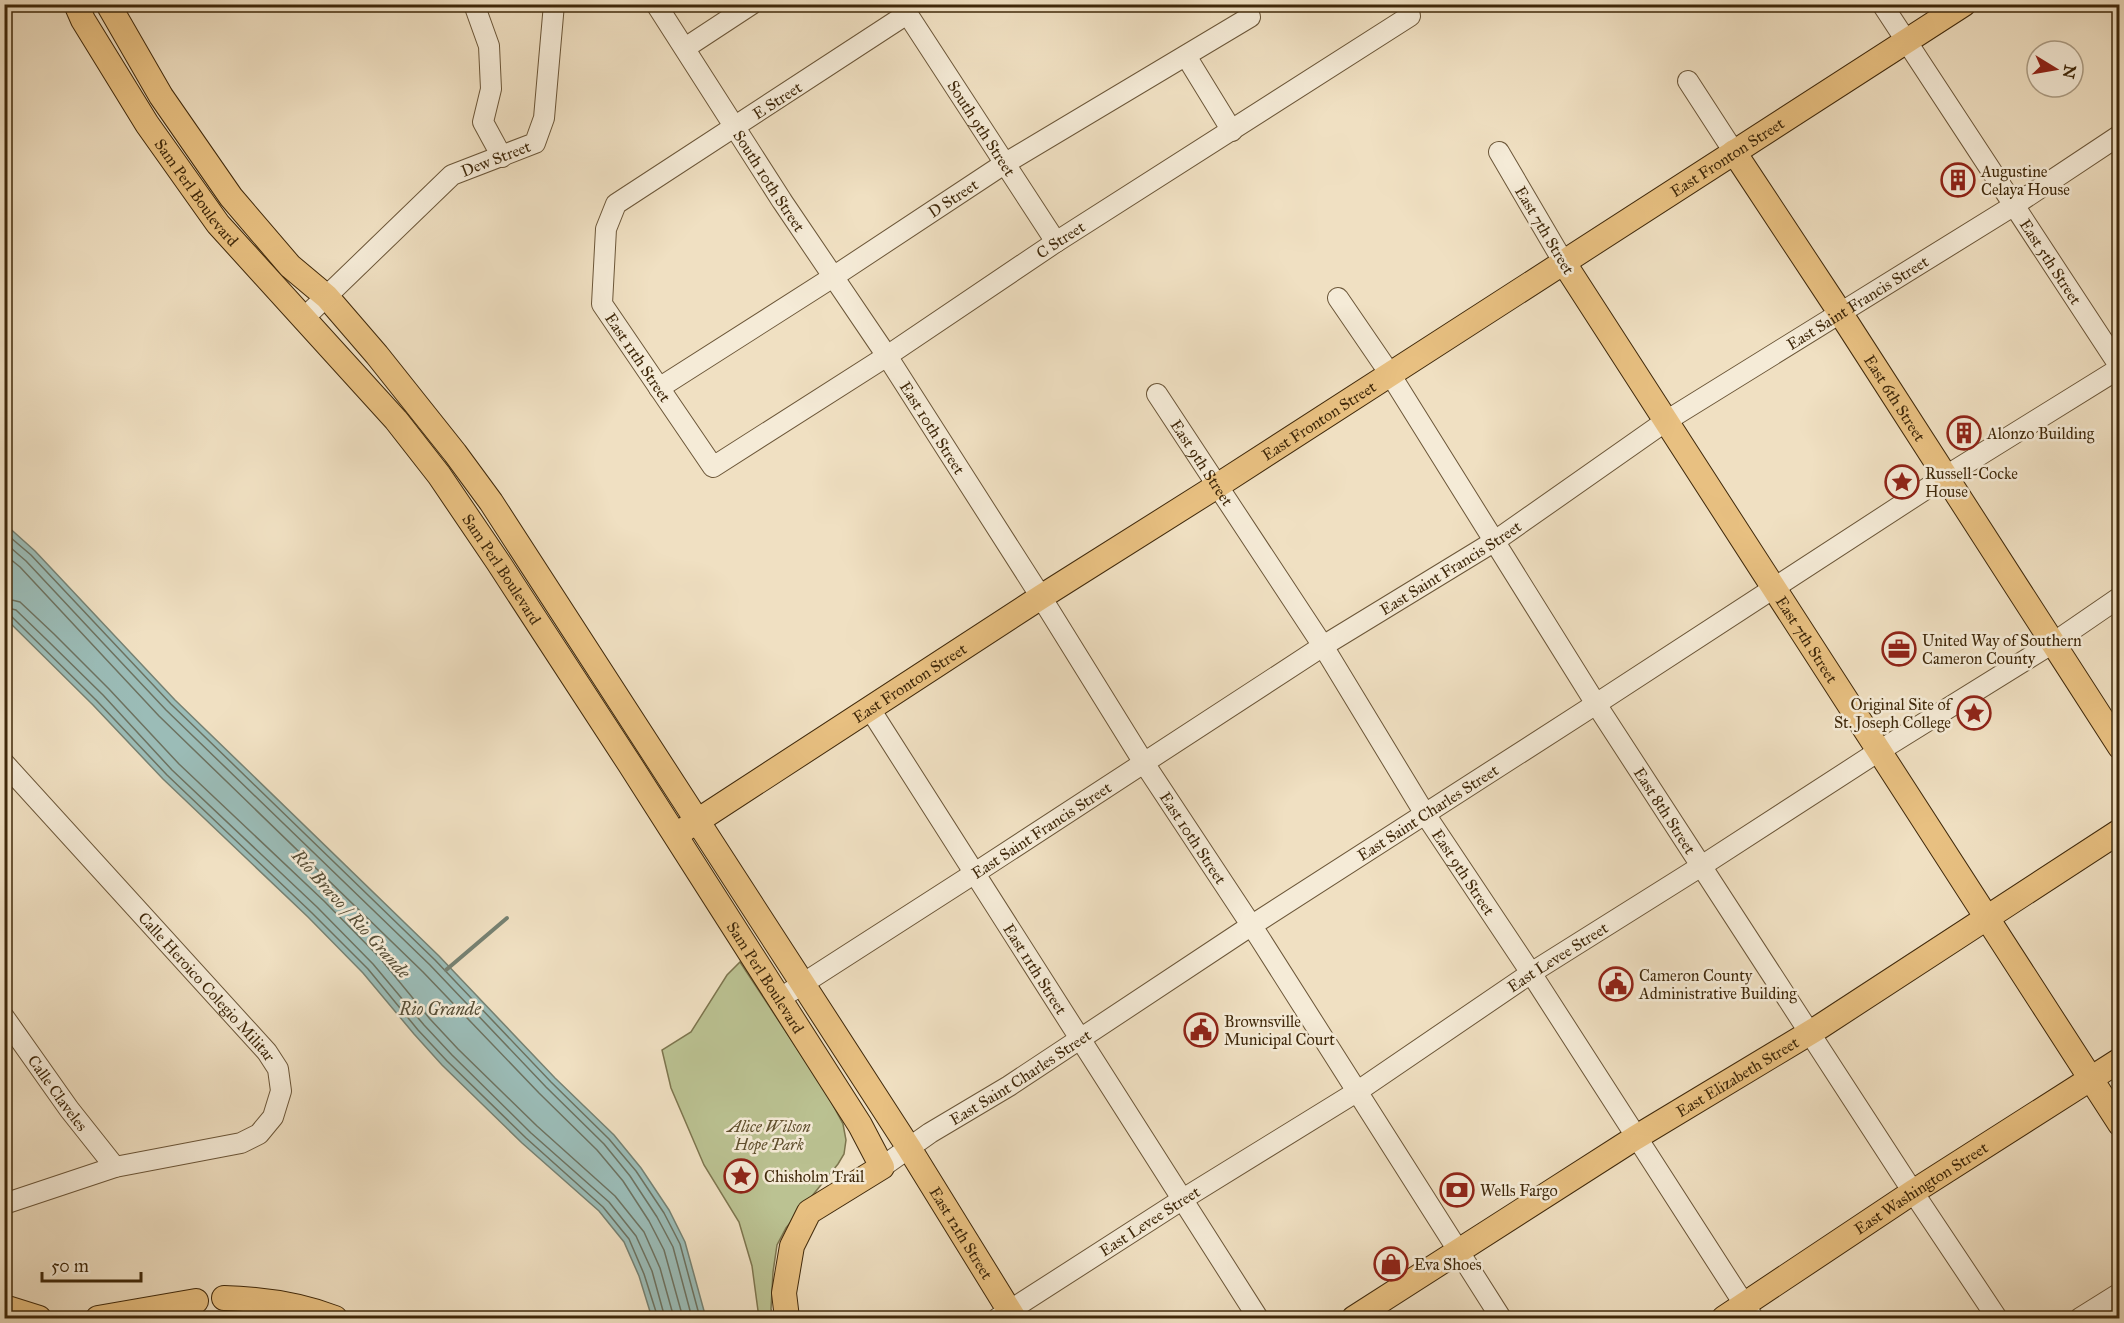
<svg xmlns="http://www.w3.org/2000/svg" width="2124" height="1323" viewBox="0 0 2124 1323" font-family="'IM FELL Great Primer',serif">
  <style>
    .green { fill: #bbc292; stroke: #7d754e; stroke-width: 1.5 }
    .water { fill: #9bbcb7; stroke: #768172; stroke-width: 1.5 }
    .lines { fill: none; stroke-linecap: round; stroke-linejoin: round }
    .shore { stroke: #6d7260; stroke-width: 1.5 }
    .stream { stroke: #768172; stroke-width: 4 }
    .minor-casing { stroke: #6b5638; stroke-width: 22 }
    .major-casing { stroke: #3f280a; stroke-width: 26 }
    .minor { stroke: #f5ebd7; stroke-width: 20 }
    .major { stroke: #e8c081; stroke-width: 24 }
    .labels { text-anchor: middle; stroke-width: 5; stroke-linejoin: round; paint-order: stroke }
    .street-label { font-size: 16px; fill: #3f280a; stroke: #f5ebd7 }
    .poi-label { font-size: 16px; fill: #3f280a; stroke: #f5ebd7; text-anchor: start }
    .park-label { font-size: 16px; font-style: italic; fill: #5e4e2c; stroke: #f5ebd7 }
    .water-label { font-size: 18px; font-style: italic; fill: #564d35; stroke: #f5ebd7 }
  </style>
  <rect width="100%" height="100%" fill="#f0e0c2"/>
  <filter id="stains"><feTurbulence type="fractalNoise" baseFrequency=".00333" numOctaves="4"/><feColorMatrix values="0 0 0 0 .2 0 0 0 0 .09 0 0 0 0 .02 0 0 0 .5 -.17"/></filter>
  <radialGradient id="worn" r=".72"><stop offset=".6" stop-color="#630" stop-opacity="0"/><stop offset="1" stop-color="#630" stop-opacity=".3"/></radialGradient>
  <path class="green" d="M740 962 827 1094 843 1124 846 1140 844 1154 838 1164 786 1228 777 1245 773 1272 771 1309 773 1318H759L752 1266 739 1222 704 1165 671 1088 662 1050 691 1032 727 975Z"/>
  <path class="water" d="M5 524 35 551 175 700 439 956 555 1078 614 1135 641 1168 669 1210 685 1242 706 1318H652L639 1276 624 1242 599 1211 522 1143 442 1065 414 1034 363 973 308 917 163 779 93 705 5 618Z"/>
  <g class="lines">
    <path class="shore" d="M4 532 31 555 171 704 435 960 551 1082 609 1139 636 1171 664 1213 680 1244 700 1318
      M4 542 26 561 166 710 430 965 546 1087 604 1144 630 1176 657 1217 673 1247 692 1318
      M4 554 20 567 159 716 423 972 539 1093 597 1150 623 1181 649 1221 664 1250 683 1318
      M4 598 20 602 54 634 109 689 179 764 324 901 379 957 430 1019 458 1049 537 1126 615 1196 644 1232 660 1268 674 1318
      M4 607 16 610 47 640 103 695 172 770 317 907 373 964 424 1025 452 1055 531 1133 609 1202 636 1236 652 1271 665 1318
      M4 614 11 616 97 701 167 775 312 913 368 969 418 1030 447 1061 526 1138 603 1207 629 1239 644 1274 658 1318"/>
    <path class="stream" d="M446 970 507 918"/>
    <defs>
      <g id="minor">
        <path d="M473 4 475 7 489 46 491 89 483 122 502 157"/>
        <path id="s1" d="M656 4 782 201 887 356 1041 597 1144 763 1259 937 1501 1318"/>
        <path id="s2" d="M901 4 1056 242"/>
        <path id="s3" d="M1882 4 2120 367"/>
        <path id="s4" d="M907 14 616 204 606 229 602 304 713 467 887 356 1056 242 1410 16"/>
        <path d="M685 48 752 4"/>
        <path d="M1186 56 1232 131"/>
        <path d="M1688 81 1734 152"/>
        <path d="M1499 152 1564 263"/>
        <path id="s5" d="M1338 298 1390 374 1596 704 1913 1192 1997 1318"/>
        <path id="s6" d="M303 319 452 175 535 143 544 118 554 4"/>
        <path id="s7" d="M659 388 833 277 1004 164 1250 17"/>
        <path id="s8" d="M1157 394 1323 646 1425 814 1531 973 1753 1318"/>
        <path id="s9" d="M870 709 1258 1318"/>
        <path id="s10" d="M4 763 267 1052 278 1069 281 1091 273 1117 259 1134 241 1143 115 1167 4 1204"/>
        <path id="s11" d="M779 999 975 873 1323 646 1495 541 1666 421 2013 206 2120 135"/>
        <path id="s12" d="M4 1017 69 1109 115 1167"/>
        <path id="s13" d="M882 1167 930 1133 1009 1086 1243 931 1596 704 1946 476 2120 368"/>
        <path id="s14" d="M998 1318 1183 1199 1358 1091 1531 973 1703 865 1879 751 2053 643 2120 597"/>
        <path d="M2080 1318 2120 1293"/>
      </g>
      <g id="major">
        <path id="s15" d="M76 4 83 20 147 124 218 224 396 420 439 475 498 562 629 763 860 1125 882 1167 809 1212 792 1246 784 1293 787 1318"/>
        <path id="s16" d="M108 4 161 96 231 197 290 266 327 297 377 355 455 453 491 502 909 1148 1014 1318"/>
        <path id="s17" d="M1734 152 1841 314 2120 747"/>
        <path id="s18" d="M1564 263 2120 1124"/>
        <path id="s19" d="M685 829 1041 597 1217 486 1964 4"/>
        <path d="M224 1298C262 1299 299 1304 335 1318"/>
        <path d="M4 1307 39 1318"/>
        <path d="M98 1318 196 1301"/>
        <path id="s20" d="M1354 1318 1635 1138 1821 1026 2120 831"/>
        <path id="s21" d="M1724 1318 1913 1192 2120 1060"/>
      </g>
    </defs>
    <use href="#minor" class="minor-casing"/>
    <use href="#major" class="major-casing"/>
    <use href="#minor" class="minor"/>
    <use href="#major" class="major"/>
  </g>
  <defs>
    <symbol id="building-ring" viewBox="-11 -11 22 22"><circle r="9.5" fill="#f5ebd7" stroke="#8f2418" stroke-width="1.5"/><path d="M-4-6H4V6H1V3H-1V6H-4ZM-2.5-4.3h1.7v1.8h-1.7ZM.8-4.3h1.7v1.8H.8ZM-2.5-1h1.7V.8h-1.7ZM.8-1h1.7V.8H.8Z" fill="#8f2418"/></symbol>
    <symbol id="sight-ring" viewBox="-11 -11 22 22"><circle r="9.5" fill="#f5ebd7" stroke="#8f2418" stroke-width="1.5"/><path d="M0-6L1.8-2.2L6-1.7L2.9 1.2L3.7 5.4L0 3.3L-3.7 5.4L-2.9 1.2L-6-1.7L-1.8-2.2Z" fill="#8f2418"/></symbol>
    <symbol id="office-ring" viewBox="-11 -11 22 22"><circle r="9.5" fill="#f5ebd7" stroke="#8f2418" stroke-width="1.5"/><path d="M-6-3h4V-5.5h4V-3h4V5H-6ZM-1-4.5V-3h2v-1.5ZM-6 0V1H6V0Z" fill="#8f2418"/></symbol>
    <symbol id="civic-ring" viewBox="-11 -11 22 22"><circle r="9.5" fill="#f5ebd7" stroke="#8f2418" stroke-width="1.5"/><path d="M-.6-6.5H3V-4.5H.6V-3L4-1V1h2V6H-6V1h2V-1L-.6-3ZM-1.2 2.5V6h2.4V2.5Z" fill="#8f2418"/></symbol>
    <symbol id="bank-ring" viewBox="-11 -11 22 22"><circle r="9.5" fill="#f5ebd7" stroke="#8f2418" stroke-width="1.5"/><path d="M-6-4H6V4H-6ZM0-2.3a2.3 2.3 0 1 0 0 4.6a2.3 2.3 0 1 0 0-4.6Z" fill="#8f2418"/></symbol>
    <symbol id="shop-ring" viewBox="-11 -11 22 22"><circle r="9.5" fill="#f5ebd7" stroke="#8f2418" stroke-width="1.5"/><path d="M-5-2.5h2.3a2.7 3.5 0 0 1 5.4 0H5L5.5 6h-11ZM-1.5-2.5h3a1.5 2.3 0 0 0-3 0Z" fill="#8f2418"/></symbol>
  </defs>
  <g fill-rule="evenodd">
    <use href="#building-ring" x="1939" y="161" width="38" height="38"/>
    <use href="#building-ring" x="1945" y="414" width="38" height="38"/>
    <use href="#sight-ring" x="1883" y="463" width="38" height="38"/>
    <use href="#office-ring" x="1880" y="630" width="38" height="38"/>
    <use href="#sight-ring" x="1955" y="694" width="38" height="38"/>
    <use href="#civic-ring" x="1597" y="965" width="38" height="38"/>
    <use href="#civic-ring" x="1182" y="1011" width="38" height="38"/>
    <use href="#sight-ring" x="722" y="1157" width="38" height="38"/>
    <use href="#bank-ring" x="1438" y="1171" width="38" height="38"/>
    <use href="#shop-ring" x="1372" y="1245" width="38" height="38"/>
  </g>
  <g class="labels">
    <g class="street-label">
      <text transform="translate(777 100) rotate(-33)" y="6">E Street</text>
      <text dy="6" stroke="none"><textPath href="#s2" startOffset="148">South 9th Street</textPath></text>
      <text dy="6" stroke="none"><textPath href="#s6" startOffset="254">Dew Street</textPath></text>
      <text dy="6" stroke="none"><textPath href="#s19" startOffset="1240">East Fronton Street</textPath></text>
      <text dy="6" stroke="none"><textPath href="#s1" startOffset="210">South 10th Street</textPath></text>
      <text dy="6" stroke="none"><textPath href="#s15" startOffset="224">Sam Perl Boulevard</textPath></text>
      <text dy="6" stroke="none"><textPath href="#s7" startOffset="350">D Street</textPath></text>
      <text transform="translate(1545 230) rotate(59)" y="6">East 7th Street</text>
      <text dy="6" stroke="none"><textPath href="#s4" startOffset="1062">C Street</textPath></text>
      <text dy="6" stroke="none"><textPath href="#s3" startOffset="308">East 5th Street</textPath></text>
      <text dy="6" stroke="none"><textPath href="#s11" startOffset="1284">East Saint Francis Street</textPath></text>
      <text dy="6" stroke="none"><textPath href="#s4" startOffset="514">East 11th Street</textPath></text>
      <text dy="6" stroke="none"><textPath href="#s17" startOffset="294">East 6th Street</textPath></text>
      <text dy="6" stroke="none"><textPath href="#s19" startOffset="754">East Fronton Street</textPath></text>
      <text dy="6" stroke="none"><textPath href="#s1" startOffset="506">East 10th Street</textPath></text>
      <text dy="6" stroke="none"><textPath href="#s8" startOffset="82">East 9th Street</textPath></text>
      <text dy="6" stroke="none"><textPath href="#s11" startOffset="798">East Saint Francis Street</textPath></text>
      <text dy="6" stroke="none"><textPath href="#s15" startOffset="710">Sam Perl Boulevard</textPath></text>
      <text dy="6" stroke="none"><textPath href="#s18" startOffset="448">East 7th Street</textPath></text>
      <text dy="6" stroke="none"><textPath href="#s19" startOffset="268">East Fronton Street</textPath></text>
      <text dy="6" stroke="none"><textPath href="#s5" startOffset="608">East 8th Street</textPath></text>
      <text dy="6" stroke="none"><textPath href="#s13" startOffset="651">East Saint Charles Street</textPath></text>
      <text dy="6" stroke="none"><textPath href="#s11" startOffset="312">East Saint Francis Street</textPath></text>
      <text dy="6" stroke="none"><textPath href="#s1" startOffset="992">East 10th Street</textPath></text>
      <text dy="6" stroke="none"><textPath href="#s8" startOffset="568">East 9th Street</textPath></text>
      <text dy="6" stroke="none"><textPath href="#s14" startOffset="666">East Levee Street</textPath></text>
      <text dy="6" stroke="none"><textPath href="#s9" startOffset="308">East 11th Street</textPath></text>
      <text dy="6" stroke="none"><textPath href="#s15" startOffset="1196">Sam Perl Boulevard</textPath></text>
      <text dy="6" stroke="none"><textPath href="#s10" startOffset="302">Calle Heroico Colegio Militar</textPath></text>
      <text dy="6" stroke="none"><textPath href="#s13" startOffset="165">East Saint Charles Street</textPath></text>
      <text dy="6" stroke="none"><textPath href="#s20" startOffset="453">East Elizabeth Street</textPath></text>
      <text dy="6" stroke="none"><textPath href="#s12" startOffset="93">Calle Claveles</textPath></text>
      <text dy="6" stroke="none"><textPath href="#s21" startOffset="236">East Washington Street</textPath></text>
      <text dy="6" stroke="none"><textPath href="#s14" startOffset="180">East Levee Street</textPath></text>
      <text dy="6" stroke="none"><textPath href="#s16" startOffset="1500">East 12th Street</textPath></text>
    </g>
    <g class="poi-label">
      <text x="1981" y="177">Augustine<tspan x="1981" dy="18">Celaya House</tspan></text>
      <text x="1987" y="439">Alonzo Building</text>
      <text x="1925" y="479">Russell-Cocke<tspan x="1925" dy="18">House</tspan></text>
      <text x="1922" y="646">United Way of Southern<tspan x="1922" dy="18">Cameron County</tspan></text>
      <text x="1951" y="710" text-anchor="end">Original Site of<tspan x="1951" dy="18">St. Joseph College</tspan></text>
      <text x="1639" y="981">Cameron County<tspan x="1639" dy="18">Administrative Building</tspan></text>
      <text x="1224" y="1027">Brownsville<tspan x="1224" dy="18">Municipal Court</tspan></text>
      <text x="764" y="1182">Chisholm Trail</text>
      <text x="1480" y="1196">Wells Fargo</text>
      <text x="1414" y="1270">Eva Shoes</text>
    </g>
    <g class="park-label">
      <text x="769" y="1132">Alice Wilson<tspan x="769" dy="18">Hope Park</tspan></text>
    </g>
    <g class="water-label">
      <text transform="translate(351 914) rotate(48)" y="6">Río Bravo / Rio Grande</text>
      <text x="440" y="1015">Rio Grande</text>
    </g>
  </g>
  <rect width="2124" height="1323" fill="none" stroke="#f0e0c2" stroke-width="24"/>
  <rect x="6" y="6" width="2112" height="1311" fill="none" stroke="#3f280a" stroke-width="3"/>
  <rect x="12" y="12" width="2100" height="1299" fill="none" stroke="#3f280a" stroke-width="1.5"/>
  <g transform="translate(2055 69) rotate(101)"><circle r="28" fill="#f5ebd7" stroke="#ac9d85" stroke-width="1.5"/>
  <path d="M0-4.5L10 22L0 15L-10 22Z" fill="#8f2418"/>
  <text y="-9" font-size="16" font-weight="bold" text-anchor="middle" fill="#3f280a">N</text>
  </g>
  <path d="M42 1272v9h99v-9" fill="none" stroke="#3f280a" stroke-width="3"/>
  <text x="51" y="1272" font-size="18" fill="#3f280a" stroke="#f5ebd7" stroke-width="4.5" paint-order="stroke">50 m</text>
  <rect width="100%" height="100%" filter="url(#stains)"/>
  <rect width="100%" height="100%" fill="url(#worn)"/>
</svg>
